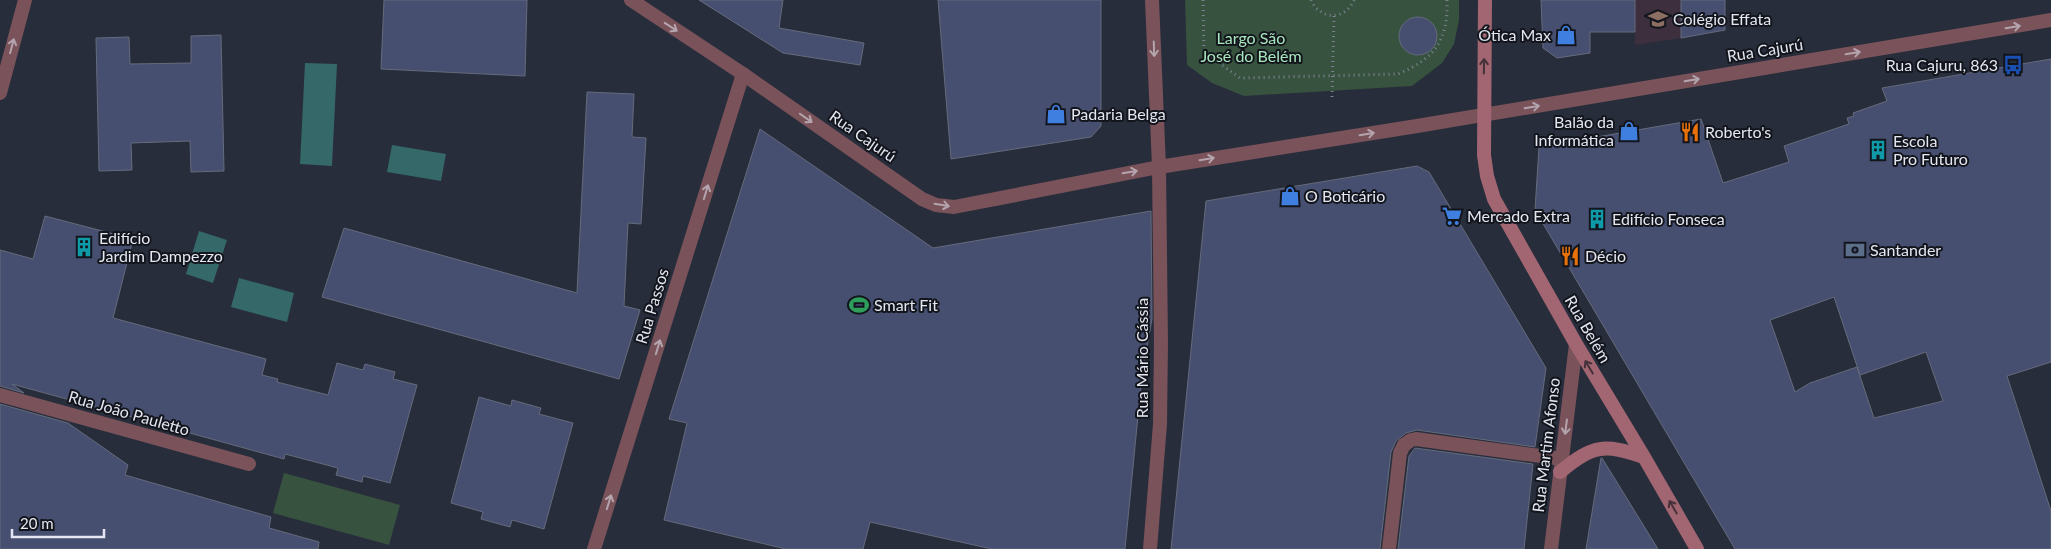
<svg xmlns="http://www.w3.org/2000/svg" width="2051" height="549" viewBox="0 0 2051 549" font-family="Lato,sans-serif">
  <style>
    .education { fill: #3d2f3d }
    .green { fill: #37523f }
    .water { fill: #346869 }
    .building { fill: #464f70; stroke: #656b7c; fill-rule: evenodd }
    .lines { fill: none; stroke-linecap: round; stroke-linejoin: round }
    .path { stroke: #7e828e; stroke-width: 3; stroke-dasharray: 1 4; stroke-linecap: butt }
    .service { stroke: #79525a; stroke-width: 14 }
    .minor { stroke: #79525a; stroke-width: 14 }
    .tertiary { stroke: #79525a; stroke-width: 14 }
    .secondary { stroke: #a26672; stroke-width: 14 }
    .oneway { stroke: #b4a4ad }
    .oneway2 { stroke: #45313a }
    .labels { text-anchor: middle; stroke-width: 4; stroke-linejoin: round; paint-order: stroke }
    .poi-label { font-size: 16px; fill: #e4e7f1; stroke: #13151c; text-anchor: start }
    .park-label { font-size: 16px; fill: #a8e6bb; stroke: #13151c }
    .street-label { font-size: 16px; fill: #e4e7f1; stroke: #13151c }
  </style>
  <rect width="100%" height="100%" fill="#282d3b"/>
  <path class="education" d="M1635 0H1681V38L1635 45Z"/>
  <path class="green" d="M1185 0H1459V20L1454 44 1442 63 1412 86 1244 96 1212 83 1187 65Z
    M284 473 400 505 389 545 273 513Z"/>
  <path class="water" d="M305 63 337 64 332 166 300 164Z
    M392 145 446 154 441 181 387 172Z
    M199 231 227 240 213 283 186 274Z
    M239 278 294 293 287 322 231 307Z"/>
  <path class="building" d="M384 0H527L525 76 381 69Z
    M699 0H783L779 28 864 43 860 65 783 53Z
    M938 0H1101V126L1091 137 951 159Z
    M1541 0H1635V32H1590V53L1557 58 1543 48Z
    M1681 0H1725V30L1681 38Z
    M1399 36a19 19 0 1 1 38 0a19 19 0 1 1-38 0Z
    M221 35 224 171 191 172 190 141 131 143 132 170 99 171 96 38 129 37 130 64 191 63V36Z
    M2051 59V362L2007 376 2051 511V549H1735L1535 210 1539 147 1701 119 1723 183 1789 162 1784 146 1849 124 1847 118 1854 116 1853 113 1887 101 1882 88ZM1834 297 1860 375 1926 352 1943 401 1874 418 1857 367 1810 383 1795 392 1770 320Z
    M587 92 634 94 632 137 646 138 641 224 628 223 624 306 640 310 619 379 322 297 344 228 577 293Z
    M760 129 933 248 1151 211 1152 319 1142 375 1125 549H992L870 522 863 549H786L664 520 687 423 669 419Z
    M1417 166 1429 172 1546 368 1535 447 1417 430 1406 433 1396 441 1391 452 1380 549H1171L1206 201Z
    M45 216 133 239 113 318 266 359 262 375 278 379 277 382 328 395 337 363 363 370 365 364 395 372 393 379 417 385 390 483 363 476 362 482 336 475 338 468 285 454 284 459 12 384 24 393 0 386V250L33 259Z
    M479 397 511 406 512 400 541 408 539 414 573 423 544 529 512 520 510 527 481 519 483 512 451 503Z
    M0 404 68 423 128 465 125 475 271 517 269 528 319 542 318 549H0Z
    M1415 448 1533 464 1524 549H1398L1409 456Z
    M1601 458H1602L1658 549H1586Z"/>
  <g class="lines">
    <path class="path" d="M1203 0 1204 52 1240 78 1398 74C1436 58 1448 40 1447 0
      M1311 0C1320 20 1345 21 1354 0
      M1332 97 1334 16"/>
    <path class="service" d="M1404 445 1411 440 1416 439 1562 459"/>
    <path class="minor" d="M0 93 25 0
      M0 395 249 464
      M594 549 743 74
      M1150 549 1160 424 1161 343 1159 167
      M1389 549 1400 453 1404 445"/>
    <path class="tertiary" d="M631 0 743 74 922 199 936 205 954 207 1159 167 1417 126 2051 20
      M1152 0 1159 167
      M1551 549 1576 344"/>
    <path class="secondary" d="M1485 0 1484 155 1487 176 1494 199 1576 344 1644 457 1697 549
      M1560 472C1594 444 1604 444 1644 457"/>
  </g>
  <defs><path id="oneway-shaft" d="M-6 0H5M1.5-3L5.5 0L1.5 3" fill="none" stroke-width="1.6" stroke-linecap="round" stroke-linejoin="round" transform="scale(1.25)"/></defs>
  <g class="oneway">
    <use href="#oneway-shaft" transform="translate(671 27) rotate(33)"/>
    <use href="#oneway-shaft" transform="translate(2013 27) rotate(-9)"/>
    <use href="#oneway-shaft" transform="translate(12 46) rotate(-75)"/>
    <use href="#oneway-shaft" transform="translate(1154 49) rotate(88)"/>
    <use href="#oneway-shaft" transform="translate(1853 53) rotate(-9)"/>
    <use href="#oneway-shaft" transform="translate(1692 80) rotate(-10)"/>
    <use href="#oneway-shaft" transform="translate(1532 107) rotate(-9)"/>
    <use href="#oneway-shaft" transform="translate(806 118) rotate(35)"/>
    <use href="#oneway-shaft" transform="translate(1367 134) rotate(-9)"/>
    <use href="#oneway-shaft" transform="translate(1207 159) rotate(-9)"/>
    <use href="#oneway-shaft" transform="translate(1130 172) rotate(-10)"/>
    <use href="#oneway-shaft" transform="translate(706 192) rotate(-73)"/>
    <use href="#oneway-shaft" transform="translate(942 205) rotate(9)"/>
    <use href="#oneway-shaft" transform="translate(658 347) rotate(-73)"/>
    <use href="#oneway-shaft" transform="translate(1566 427) rotate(97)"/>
    <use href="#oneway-shaft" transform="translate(609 502) rotate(-73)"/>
  </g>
  <g class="oneway2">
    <use href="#oneway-shaft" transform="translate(1484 66) rotate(-89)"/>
    <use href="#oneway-shaft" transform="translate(1589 367) rotate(-121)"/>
    <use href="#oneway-shaft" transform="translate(1673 507) rotate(-120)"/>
  </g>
  <defs>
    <symbol id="school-bare" viewBox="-9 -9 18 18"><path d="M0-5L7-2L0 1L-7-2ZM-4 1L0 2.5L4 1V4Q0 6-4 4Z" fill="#8d6e63" stroke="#13151c" stroke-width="2.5" paint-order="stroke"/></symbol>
    <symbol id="shop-bare" viewBox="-9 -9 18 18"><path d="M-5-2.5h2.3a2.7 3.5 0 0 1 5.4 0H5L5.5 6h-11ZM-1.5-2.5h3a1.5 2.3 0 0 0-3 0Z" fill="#3f7fe0" stroke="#13151c" stroke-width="2.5" paint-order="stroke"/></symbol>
    <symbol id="bus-bare" viewBox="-9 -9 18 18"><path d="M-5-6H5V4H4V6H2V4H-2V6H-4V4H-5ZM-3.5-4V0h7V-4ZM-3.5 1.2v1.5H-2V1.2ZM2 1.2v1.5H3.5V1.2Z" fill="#1a4fb4" stroke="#13151c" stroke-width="2.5" paint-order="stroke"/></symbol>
    <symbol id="restaurant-bare" viewBox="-9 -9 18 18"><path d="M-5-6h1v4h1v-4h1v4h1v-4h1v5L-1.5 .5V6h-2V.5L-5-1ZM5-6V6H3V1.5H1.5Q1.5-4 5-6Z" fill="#e8710a" stroke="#13151c" stroke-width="2.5" paint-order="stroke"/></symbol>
    <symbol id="building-bare" viewBox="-9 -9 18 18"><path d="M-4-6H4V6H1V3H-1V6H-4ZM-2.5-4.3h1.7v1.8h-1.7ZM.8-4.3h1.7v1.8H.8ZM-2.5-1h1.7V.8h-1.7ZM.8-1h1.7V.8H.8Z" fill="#0f9aa8" stroke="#13151c" stroke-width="2.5" paint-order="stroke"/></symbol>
    <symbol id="supermarket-bare" viewBox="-9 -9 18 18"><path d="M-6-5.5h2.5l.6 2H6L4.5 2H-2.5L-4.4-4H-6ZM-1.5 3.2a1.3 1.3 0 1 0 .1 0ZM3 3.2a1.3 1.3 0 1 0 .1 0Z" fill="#3f7fe0" stroke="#13151c" stroke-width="2.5" paint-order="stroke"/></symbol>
    <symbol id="bank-bare" viewBox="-9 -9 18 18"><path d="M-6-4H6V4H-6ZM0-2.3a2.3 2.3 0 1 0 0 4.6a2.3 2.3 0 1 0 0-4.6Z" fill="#5c6f8a" stroke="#13151c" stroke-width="2.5" paint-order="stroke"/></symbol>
    <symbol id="stadium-bare" viewBox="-9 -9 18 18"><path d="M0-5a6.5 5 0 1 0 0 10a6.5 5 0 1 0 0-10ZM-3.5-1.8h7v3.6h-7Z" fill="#2e9e5b" stroke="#13151c" stroke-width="2.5" paint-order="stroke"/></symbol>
  </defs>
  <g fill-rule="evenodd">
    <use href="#school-bare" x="1644" y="5" width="28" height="28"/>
    <use href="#shop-bare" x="1552" y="21" width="28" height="28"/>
    <use href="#bus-bare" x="1999" y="51" width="28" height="28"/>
    <use href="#shop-bare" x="1042" y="100" width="28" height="28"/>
    <use href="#shop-bare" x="1615" y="117" width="28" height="28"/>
    <use href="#restaurant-bare" x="1676" y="118" width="28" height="28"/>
    <use href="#building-bare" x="1864" y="136" width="28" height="28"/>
    <use href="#shop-bare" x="1276" y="182" width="28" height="28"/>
    <use href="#supermarket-bare" x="1438" y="202" width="28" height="28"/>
    <use href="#building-bare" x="1583" y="205" width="28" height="28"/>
    <use href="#building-bare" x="70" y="233" width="28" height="28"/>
    <use href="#bank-bare" x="1841" y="236" width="28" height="28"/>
    <use href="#restaurant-bare" x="1556" y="242" width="28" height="28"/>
    <use href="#stadium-bare" x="845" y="291" width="28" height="28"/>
  </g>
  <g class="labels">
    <g class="poi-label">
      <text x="1673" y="25">Colégio Effata</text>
      <text x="1551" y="41" text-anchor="end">Ótica Max</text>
      <text x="1998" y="71" text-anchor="end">Rua Cajuru, 863</text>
      <text x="1071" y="120">Padaria Belga</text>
      <text x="1614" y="128" text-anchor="end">Balão da<tspan x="1614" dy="18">Informática</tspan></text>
      <text x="1705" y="138">Roberto's</text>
      <text x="1893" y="147">Escola<tspan x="1893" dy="18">Pro Futuro</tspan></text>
      <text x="1305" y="202">O Boticário</text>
      <text x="1467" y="222">Mercado Extra</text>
      <text x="1612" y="225">Edifício Fonseca</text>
      <text x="99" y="244">Edifício<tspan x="99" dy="18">Jardim Dampezzo</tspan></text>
      <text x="1870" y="256">Santander</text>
      <text x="1585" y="262">Décio</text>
      <text x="874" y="311">Smart Fit</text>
    </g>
    <g class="park-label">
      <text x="1251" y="44">Largo São<tspan x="1251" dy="18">José do Belém</tspan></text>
    </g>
    <g class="street-label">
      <text transform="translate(1765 50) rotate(-9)" y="6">Rua Cajurú</text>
      <text transform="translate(863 136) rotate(35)" y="6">Rua Cajurú</text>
      <text transform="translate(652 306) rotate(-73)" y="6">Rua Passos</text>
      <text transform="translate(1588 329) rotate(60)" y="6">Rua Belém</text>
      <text transform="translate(1142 358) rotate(-90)" y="6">Rua Mário Cássia</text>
      <text transform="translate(129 413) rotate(16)" y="6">Rua João Pauletto</text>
      <text transform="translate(1546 445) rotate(-83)" y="6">Rua Martim Afonso</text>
    </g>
  </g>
  <path d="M12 529v8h92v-8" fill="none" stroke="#e4e7f1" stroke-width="2.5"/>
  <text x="20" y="529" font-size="15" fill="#e4e7f1" stroke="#13151c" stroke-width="4" paint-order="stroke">20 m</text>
</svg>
